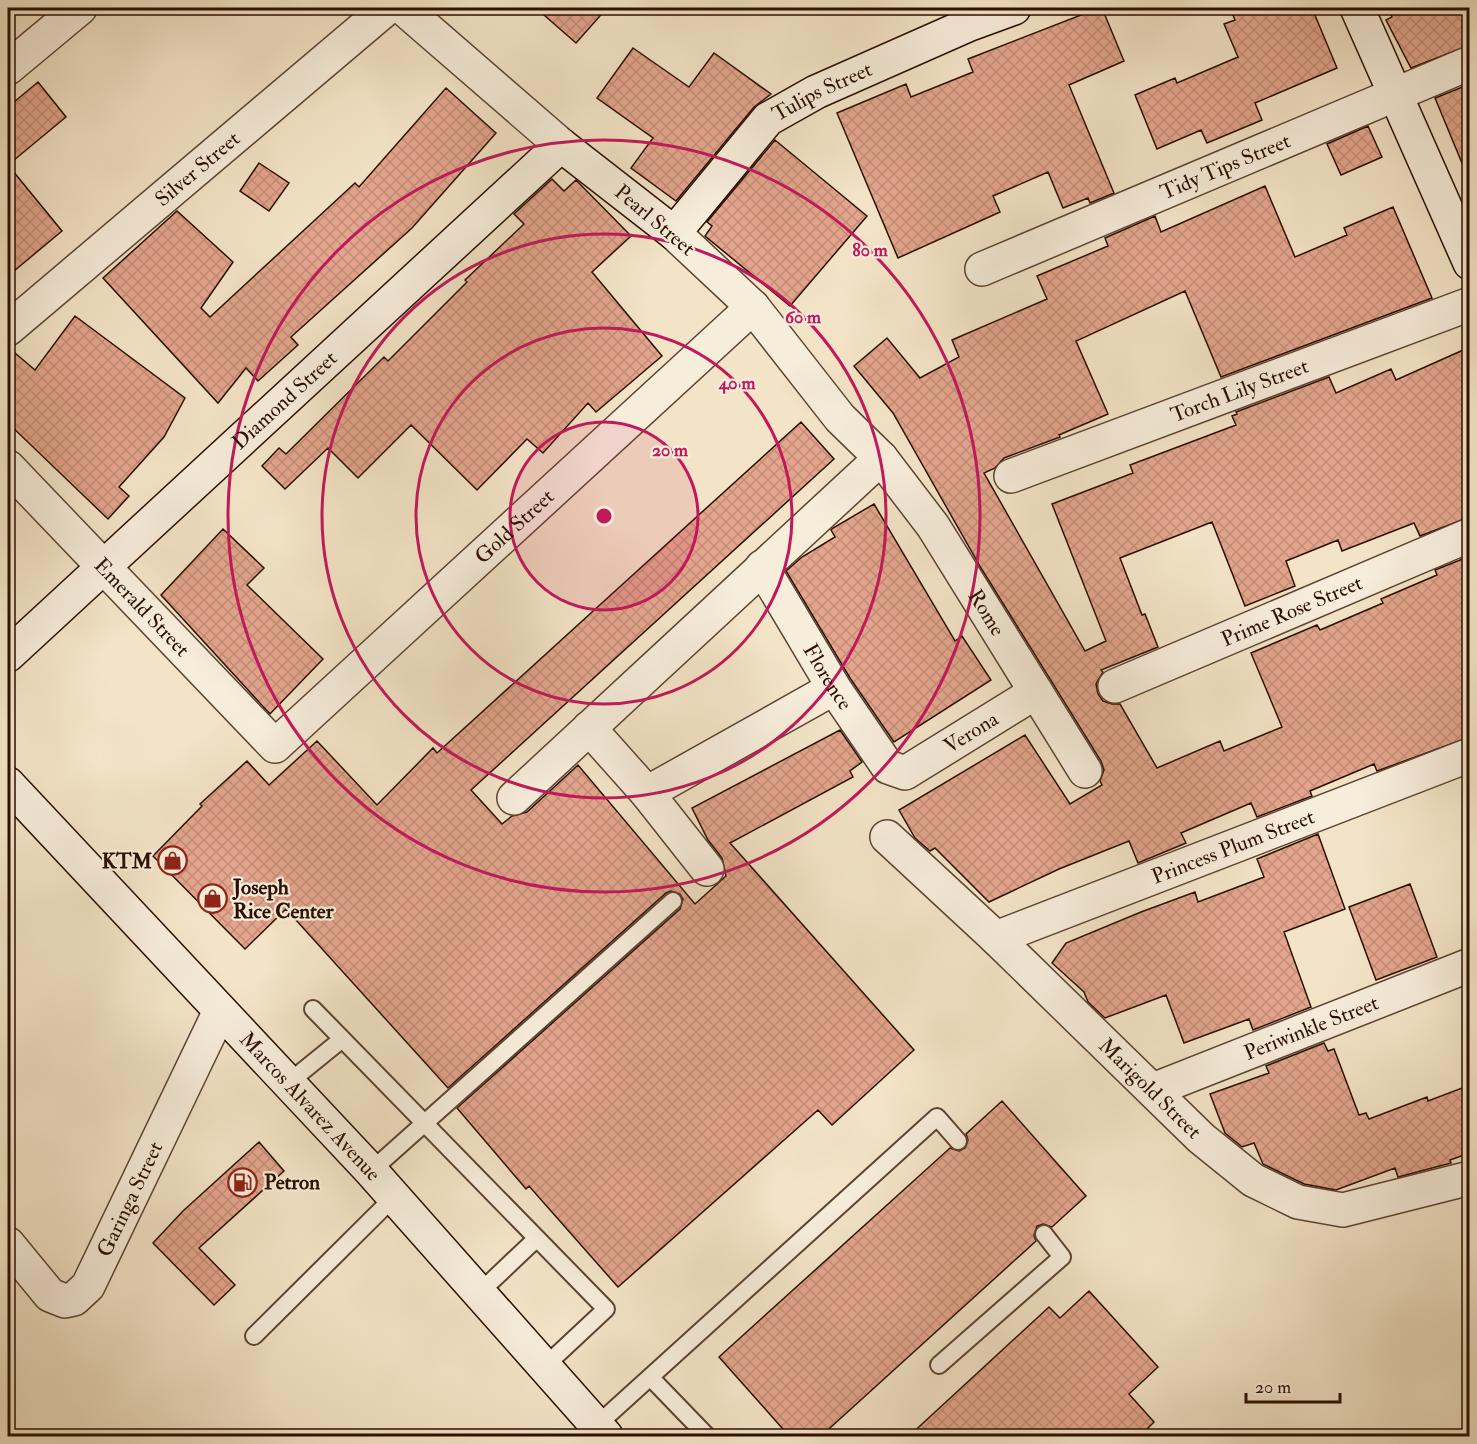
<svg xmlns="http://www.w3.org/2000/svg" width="1477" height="1444" viewBox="0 0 1477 1444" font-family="'IM FELL Double Pica',serif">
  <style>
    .building { fill: url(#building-cross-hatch); stroke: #2a0f00; stroke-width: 1.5 }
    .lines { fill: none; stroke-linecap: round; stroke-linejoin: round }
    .lane-casing { stroke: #5c4432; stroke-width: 20 }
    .street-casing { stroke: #5c4432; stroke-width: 36 }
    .secondary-casing { stroke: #2a0f00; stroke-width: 36 }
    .lane { stroke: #f7eddb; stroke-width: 16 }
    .street { stroke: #f7eddb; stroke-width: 33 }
    .secondary { stroke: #f7eddb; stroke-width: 33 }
    .ring { fill: none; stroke: #c2185b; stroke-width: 3 }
    .labels { text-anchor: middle; stroke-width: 4.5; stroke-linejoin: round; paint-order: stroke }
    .street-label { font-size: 21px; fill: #2a0f00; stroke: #f7eddb }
    .poi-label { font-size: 21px; font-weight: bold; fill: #2a0f00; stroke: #f7eddb; text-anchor: start }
    .centre { fill: #c2185b; stroke: #f7eddb; stroke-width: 3 }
    .ring-label { font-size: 18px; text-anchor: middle; font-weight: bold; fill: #c2185b; stroke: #f7eddb; stroke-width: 4.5; stroke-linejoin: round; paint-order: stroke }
  </style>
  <defs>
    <pattern id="building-cross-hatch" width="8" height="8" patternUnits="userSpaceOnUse" patternTransform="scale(1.5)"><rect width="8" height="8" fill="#e3a58d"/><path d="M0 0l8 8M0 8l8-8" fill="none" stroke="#c38d78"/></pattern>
  </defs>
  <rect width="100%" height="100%" fill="#f3e4c7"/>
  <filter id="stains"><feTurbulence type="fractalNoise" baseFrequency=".00333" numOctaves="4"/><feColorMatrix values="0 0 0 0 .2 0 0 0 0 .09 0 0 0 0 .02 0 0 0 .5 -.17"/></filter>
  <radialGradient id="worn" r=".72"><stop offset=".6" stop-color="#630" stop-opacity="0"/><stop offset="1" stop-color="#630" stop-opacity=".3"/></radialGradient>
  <path class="building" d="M536 8H607L576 43Z
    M1099 8H1102L1124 61 1069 85 1114 193 1090 203 1088 198 1063 208 1048 172 993 196 1000 212 898 258 837 113 906 84 911 97 973 72 968 59Z
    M1230 8H1312L1337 68 1255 103 1262 120 1207 143 1201 130 1157 149 1135 95 1175 78 1177 83 1238 57 1224 24 1235 20Z
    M1388 8H1470V45L1411 68 1386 20 1392 17Z
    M633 48 689 87 714 53 771 94 754 107 676 201 631 168 653 138 597 98Z
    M38 82 66 117 8 165 62 231 8 276V107Z
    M1470 84V180H1469L1435 98Z
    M446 88 496 133 412 228 291 337 298 345 258 381 246 368 218 403 103 278 177 211 233 262 201 308 210 317 355 183 359 187Z
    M1368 126 1382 157 1341 175 1327 144Z
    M775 140 867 216 790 306 705 236 712 226 707 222Z
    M259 163 289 183 269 211 240 191Z
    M552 179 564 191 576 180 631 236 592 272 662 356 596 412 588 403 543 453 527 439 477 490 411 425 358 478 328 448 285 489 262 466 279 448 286 454 384 357 388 361 467 282 465 280 524 224 514 214Z
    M1265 186 1295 257 1347 235 1344 228 1393 207 1432 298 1221 377 1185 291 1076 341 1108 414 1059 435 1060 437 1004 458 995 468 984 473 1085 651 1106 641 1052 504 1133 473 1130 465 1236 425 1232 416 1237 414 1236 412 1329 377 1336 393 1391 369 1396 380 1470 347V517L1420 536 1414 523 1342 551 1338 540 1286 561 1295 586 1245 606 1212 522 1120 558 1142 615 1145 614 1158 647 1101 670 1103 672 1096 684 1098 694 1103 701 1112 704H1120L1157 768 1220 741 1224 751 1282 727 1251 653 1317 625 1320 630 1383 603 1381 599 1437 575 1435 570 1470 556V737L1377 771 1374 764 1310 791 1312 796 1257 817 1251 803 1181 833 1186 843 1138 863 1129 841 1059 869 989 902 935 848 930 851 915 838 899 810 1025 735 1070 804 1102 785 1100 781 1104 770 1101 761 981 568 893 413 854 366 887 338 920 378 959 357 952 340 1047 299 1037 276 1108 246 1105 238 1155 216 1161 232Z
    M75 316 185 398 164 437 119 487 129 496 108 519 8 423V347L35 370Z
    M801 422 834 459 471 790 502 824 512 816 527 812 578 765 695 904 726 876 722 858 708 840 692 808 840 730 862 762 850 771 853 777 730 843 914 1050 832 1125 818 1110 618 1287 529 1186 526 1189 457 1108 680 909 683 899 680 894 671 891 666 893 448 1088 286 909 245 949 153 856 202 806 200 804 247 761 269 785 317 741 377 805 433 748 437 753Z
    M874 504 955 641 962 636 991 680 894 742 850 678 786 571 802 557 835 537 831 530 833 528Z
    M223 529 264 568 247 585 323 659 270 714 161 595Z
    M1318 834 1345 909 1284 932 1311 1007 1253 1030 1249 1019 1184 1043 1166 995 1105 1018 1088 1002 1084 992 1052 963 1066 943 1141 912 1195 892 1198 902 1264 877 1257 859Z
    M1410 884 1437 957 1376 980 1349 907Z
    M1324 1043 1328 1051 1334 1049 1359 1115 1366 1113 1369 1119 1427 1097 1428 1101 1470 1085V1153L1450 1160 1451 1163 1398 1177 1395 1168 1336 1190 1304 1184 1263 1164 1254 1143 1242 1147 1225 1133 1210 1094 1269 1073 1266 1066Z
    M1002 1101 1086 1196 1052 1227 1043 1224 1037 1226 1034 1235 1036 1241 820 1437H790L719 1357 950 1148 959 1151 965 1148 968 1140 966 1134Z
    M259 1142 284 1171 199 1248 235 1285 214 1305 153 1243 183 1211Z
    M1089 1291 1158 1367 1129 1394 1154 1422 1139 1437H908L1049 1307 1060 1318Z"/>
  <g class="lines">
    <defs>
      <path id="lane" d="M313 1009 606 1309 544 1367
        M288 1083 341 1040
        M371 1171 673 901
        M479 1293 536 1239
        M254 1336 394 1197
        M939 1365 1062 1257 1044 1234
        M651 1378 707 1436
        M596 1426 937 1117 958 1141"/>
      <g id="street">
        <path d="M403 8 561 145"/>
        <path d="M8 68 80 8"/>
        <path id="s1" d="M674 233 753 307 840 418 881 458 933 526 1085 771"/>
        <path id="s2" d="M982 269 1470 63"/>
        <path id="s3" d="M8 329 387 8"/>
        <path id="s4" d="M8 467 275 746 753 307"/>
        <path id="s5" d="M1011 476 1470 304"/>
        <path id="s6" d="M762 567 834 688 888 767 905 773 1036 692"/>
        <path id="s7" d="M1115 686 1470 535"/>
        <path d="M589 728 647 793 707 869"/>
        <path d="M647 793 834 688"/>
        <path d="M514 798 881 458"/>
        <path id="s8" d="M887 837 996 938 1201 1138 1253 1180 1298 1202 1343 1210 1470 1178"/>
        <path id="s9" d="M996 938 1470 755"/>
        <path id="s10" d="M1153 1090 1470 965"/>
        <path id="s11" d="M8 1244 50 1295 65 1301 74 1299 88 1286 220 1011"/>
      </g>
      <g id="secondary">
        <path d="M1357 8 1470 263"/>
        <path id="s12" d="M8 655 561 145 674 233 768 119 816 92 970 24 1014 8"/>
        <path id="s13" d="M8 784 371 1171 606 1436"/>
      </g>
    </defs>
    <use href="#lane" class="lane-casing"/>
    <use href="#street" class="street-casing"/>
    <use href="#secondary" class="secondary-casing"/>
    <use href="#lane" class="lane"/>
    <use href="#street" class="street"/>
    <use href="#secondary" class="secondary"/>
  </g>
  <circle cx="604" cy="516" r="94" fill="#c2185b" fill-opacity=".12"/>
  <g class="ring">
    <circle cx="604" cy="516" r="94"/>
    <circle cx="604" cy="516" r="188"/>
    <circle cx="604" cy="516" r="282"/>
    <circle cx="604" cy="516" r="376"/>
  </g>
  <defs>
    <symbol id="shop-ring" viewBox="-11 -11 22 22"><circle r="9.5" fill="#f7eddb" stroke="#8f2418" stroke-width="1.5"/><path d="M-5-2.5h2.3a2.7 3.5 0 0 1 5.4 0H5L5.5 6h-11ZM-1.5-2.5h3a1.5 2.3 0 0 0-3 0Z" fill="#8f2418"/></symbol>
    <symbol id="fuel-ring" viewBox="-11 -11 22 22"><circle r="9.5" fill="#f7eddb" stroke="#8f2418" stroke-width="1.5"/><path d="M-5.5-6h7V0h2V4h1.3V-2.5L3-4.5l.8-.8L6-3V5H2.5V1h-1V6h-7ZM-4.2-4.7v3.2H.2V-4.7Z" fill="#8f2418"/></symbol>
  </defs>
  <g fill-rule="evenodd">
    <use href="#shop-ring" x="156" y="844" width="33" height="33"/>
    <use href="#shop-ring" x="196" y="882" width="33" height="33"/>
    <use href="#fuel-ring" x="226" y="1166" width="33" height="33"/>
  </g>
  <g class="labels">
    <g class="street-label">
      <text dy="7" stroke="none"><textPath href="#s12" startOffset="1104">Tulips Street</textPath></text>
      <text dy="7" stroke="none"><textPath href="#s2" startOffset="264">Tidy Tips Street</textPath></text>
      <text dy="7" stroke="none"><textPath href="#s3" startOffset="248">Silver Street</textPath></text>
      <text transform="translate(655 220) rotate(40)" y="7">Pearl Street</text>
      <text dy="7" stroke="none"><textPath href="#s5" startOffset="244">Torch Lily Street</textPath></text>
      <text dy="7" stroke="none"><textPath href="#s12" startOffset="376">Diamond Street</textPath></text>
      <text dy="7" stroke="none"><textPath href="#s4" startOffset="711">Gold Street</textPath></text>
      <text dy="7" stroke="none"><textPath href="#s4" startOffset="194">Emerald Street</textPath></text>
      <text dy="7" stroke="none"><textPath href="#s7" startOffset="192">Prime Rose Street</textPath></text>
      <text dy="7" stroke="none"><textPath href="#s1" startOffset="494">Rome</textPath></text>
      <text dy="7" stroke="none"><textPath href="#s6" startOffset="128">Florence</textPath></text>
      <text dy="7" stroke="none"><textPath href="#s6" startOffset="332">Verona</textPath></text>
      <text dy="7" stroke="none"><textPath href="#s9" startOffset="254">Princess Plum Street</textPath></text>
      <text dy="7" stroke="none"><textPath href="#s10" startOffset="170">Periwinkle Street</textPath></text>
      <text dy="7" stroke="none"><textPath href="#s8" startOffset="364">Marigold Street</textPath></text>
      <text dy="7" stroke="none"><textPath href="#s13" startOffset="442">Marcos Alvarez Avenue</textPath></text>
      <text dy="7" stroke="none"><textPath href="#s11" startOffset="207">Garinga Street</textPath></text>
    </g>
    <g class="poi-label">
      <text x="152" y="868" text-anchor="end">KTM</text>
      <text x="233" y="894">Joseph<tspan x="233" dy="24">Rice Center</tspan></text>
      <text x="264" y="1189">Petron</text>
    </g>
  </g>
  <circle cx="604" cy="516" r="9" class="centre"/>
  <g class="ring-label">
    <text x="870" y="256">80 m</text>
    <text x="803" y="323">60 m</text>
    <text x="737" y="389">40 m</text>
    <text x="670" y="456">20 m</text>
  </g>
  <rect width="1477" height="1444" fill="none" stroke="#f3e4c7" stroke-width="30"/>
  <rect x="9" y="9" width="1459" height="1426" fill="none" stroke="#2a0f00" stroke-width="3"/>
  <rect x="15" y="15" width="1447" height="1414" fill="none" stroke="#2a0f00" stroke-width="1.5"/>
  <path d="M1246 1393v9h94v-9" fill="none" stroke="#2a0f00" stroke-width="3"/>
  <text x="1255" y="1393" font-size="18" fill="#2a0f00" stroke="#f7eddb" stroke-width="4.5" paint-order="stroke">20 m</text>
  <rect width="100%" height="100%" filter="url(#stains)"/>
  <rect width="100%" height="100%" fill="url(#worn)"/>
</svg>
